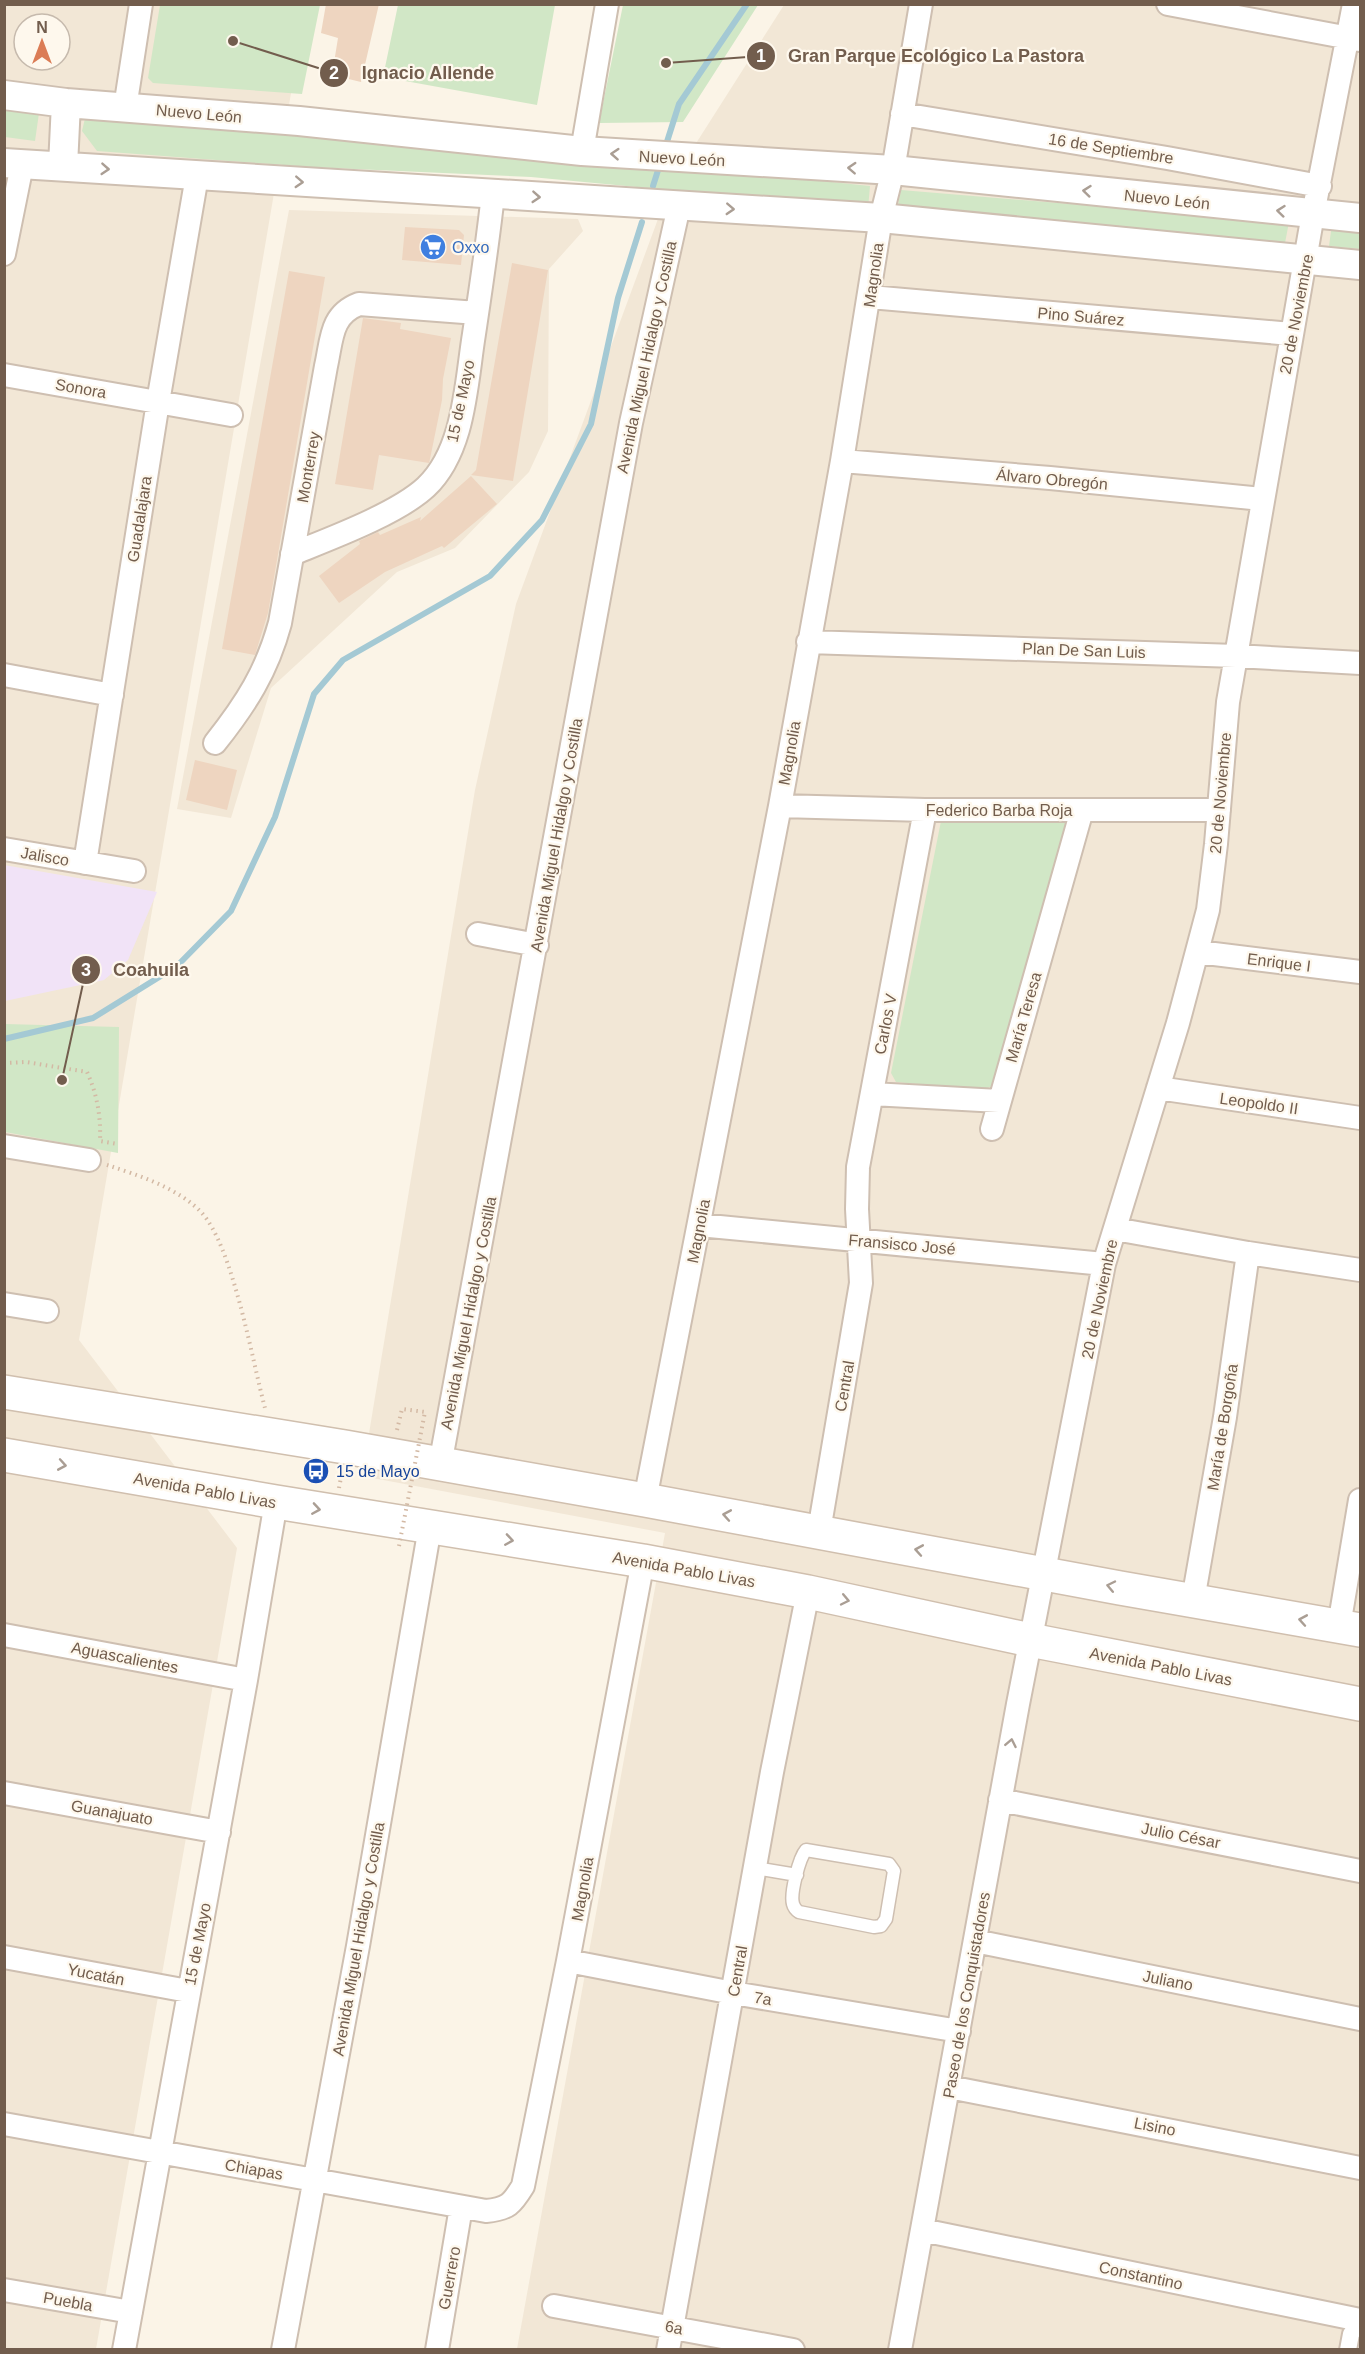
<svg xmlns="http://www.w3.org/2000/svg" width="1365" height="2354" viewBox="0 0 1365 2354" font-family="Arial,sans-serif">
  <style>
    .residential { fill: #f2e7d6; fill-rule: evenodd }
    .education { fill: #f1e3f7 }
    .green { fill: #d1e7c6 }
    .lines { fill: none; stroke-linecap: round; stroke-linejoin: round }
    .stream { stroke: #a4c9d4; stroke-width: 6 }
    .building { fill: #eed5c0 }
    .service-casing { stroke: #cebfb1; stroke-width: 15 }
    .pedestrian-casing { stroke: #cebfb1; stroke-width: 20 }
    .minor-casing { stroke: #cebfb1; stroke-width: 26 }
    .tertiary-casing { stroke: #cebfb1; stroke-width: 32 }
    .secondary-casing { stroke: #d0bfae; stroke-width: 36 }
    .path { stroke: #d3b9a4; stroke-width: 4; stroke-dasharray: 1.5 4.5; stroke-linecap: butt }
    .service { stroke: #fff; stroke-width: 12 }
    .pedestrian { stroke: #fff; stroke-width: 16 }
    .minor { stroke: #fff; stroke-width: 22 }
    .tertiary { stroke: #fff; stroke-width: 28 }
    .secondary { stroke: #fff; stroke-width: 33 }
    .path-bridge { stroke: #d3b9a4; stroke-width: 4; stroke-dasharray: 1.5 4.5; stroke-linecap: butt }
    .oneway { stroke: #aa9e94 }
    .labels { text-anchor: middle; stroke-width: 4.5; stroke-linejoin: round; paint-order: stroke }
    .street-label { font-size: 16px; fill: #725d4d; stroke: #fef8ed }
    .shop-label { font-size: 16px; fill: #366cbe; stroke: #fef8ed; text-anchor: start }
    .transit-label { font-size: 16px; fill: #164399; stroke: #fef8ed; text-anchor: start }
    .leader { fill: none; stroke: #725d4d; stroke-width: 2 }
    .callout-dot { fill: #725d4d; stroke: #fef8ed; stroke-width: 2 }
    .mark-label { font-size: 18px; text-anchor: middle; font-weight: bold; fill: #fff }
    .callout-label { font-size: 18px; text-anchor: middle; font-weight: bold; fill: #725d4d; stroke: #fef8ed; stroke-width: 4.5; stroke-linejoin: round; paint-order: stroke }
  </style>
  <rect width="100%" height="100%" fill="#fbf4e7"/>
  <path class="residential" d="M5 5H306L79 1340 237 1548 96 2349 5 2350ZM24 24H60V60H24Z
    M784 5H1360V2349H517L665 1533 362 1476 475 790 516 604 672 181Z
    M289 210 578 219 583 231 549 269 548 431 529 472 455 548 397 572 271 688 231 818 177 809Z"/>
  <path class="education" d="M4 865 157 892 128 960 104 980 5 1001Z"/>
  <path class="green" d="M160 5H320L302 94 153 83 148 78Z
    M398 5H555L537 105 383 77Z
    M623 5V4L758 5 683 122 599 123Z
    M5 102 40 106 35 141 5 137Z
    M87 110 300 126 870 186 868 209 531 177 310 167 97 151 82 131Z
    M901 190 1289 222 1285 243 898 205Z
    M1332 224 1360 227V249L1329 246Z
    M1060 814 1067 827 992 1086 983 1090 896 1082 891 1073 941 821Z
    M5 1024 119 1027 118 1153 5 1132Z"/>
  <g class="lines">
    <path class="stream" d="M665 148 679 104 747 4
      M653 186 660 164
      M4 1039 93 1018 177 966 231 911 275 817 314 694 343 660 490 576 542 520 591 424 618 298 642 222"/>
  </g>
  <path class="building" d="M326 4H379L361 82 332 75 338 38 321 33Z
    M405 227 459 230 464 235 461 265 402 260Z
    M512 263 548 270 513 481 471 475 476 470Z
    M289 271 325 277 268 613 255 655 222 649Z
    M363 318 401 323 400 329 451 338 443 379 442 400 430 459 429 463 379 455 373 490 335 484Z
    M471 476 497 504 444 548 442 546 385 572 339 603 319 576 360 544 359 541 378 532 380 535 421 517 420 521Z
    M195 760 237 770 227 810 186 800Z"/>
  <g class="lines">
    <defs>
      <path id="service" d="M806 1850 889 1864 894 1871 886 1919 881 1926 874 1927 799 1912C796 1910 794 1908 793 1904 790 1894 799 1858 806 1850Z
        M755 1868 797 1875"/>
      <path id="pedestrian" d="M1348 2350 1351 2334 1360 2321"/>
      <path id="minor" d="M1168 4 1360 40
        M125 108 141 4
        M902 114 1167 158 1320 186
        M582 151 607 4
        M4 254 22 165
        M870 297 1291 334
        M4 375 231 415
        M842 461 1050 478 1262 499
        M292 554C329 539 397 514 426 487 465 450 466 383 474 334 481 287 488 241 493 194
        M808 642 1236 656 1360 663
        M4 675 112 695
        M215 743C246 704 267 671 280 623L326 366C332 340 330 315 359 304L477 313
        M780 806 925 810H1219
        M4 849 134 871
        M85 863 158 402 197 176
        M478 934 537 945
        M1198 952 1360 972
        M1158 1088 1360 1118
        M872 1094 999 1101
        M992 1129 1082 810
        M4 1146 89 1160
        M699 1225 1104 1264
        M1115 1229 1248 1253 1360 1270
        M4 1304 47 1311
        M440 1465 631 423 679 206
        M645 1500 780 806 842 461 881 218 893 170 921 4
        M819 1531 861 1283 857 1209 858 1167 925 810
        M1193 1600 1225 1417 1248 1253
        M1339 1626 1360 1500
        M4 1635 246 1680
        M4 1793 219 1832
        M1000 1800 1360 1871
        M975 1941 1360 2019
        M4 1957 188 1991
        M568 1961 733 1993 959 2031
        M949 2087 1360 2168
        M4 2124 486 2211C508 2209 512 2204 523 2186L568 1961 643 1561
        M922 2230 1360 2320
        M4 2290 131 2312
        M554 2306 793 2350
        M124 2350 246 1680 276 1502
        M283 2350 358 1946 430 1527
        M437 2350 461 2207
        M668 2350 772 1772 808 1592
        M900 2350 1018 1704 1104 1264 1178 1023 1208 910 1216 844 1228 702 1313 214 1354 4"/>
      <path id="tertiary" d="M4 95 66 103 299 121 582 151 893 170 1360 218
        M4 163 881 218 1360 265
        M63 166 66 103"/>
      <path id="secondary" d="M4 1392 345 1447 645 1500 1120 1588 1360 1630
        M4 1455 276 1502 643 1561 808 1592 1030 1640 1360 1704"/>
    </defs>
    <use href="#service" class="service-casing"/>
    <use href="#pedestrian" class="pedestrian-casing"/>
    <use href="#minor" class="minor-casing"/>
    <use href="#tertiary" class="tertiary-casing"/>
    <use href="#secondary" class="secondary-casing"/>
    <path class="path" d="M4 1063 26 1062 87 1072C97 1094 101 1116 100 1141L118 1144
      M107 1165C138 1175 178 1188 201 1212 233 1246 252 1360 265 1408
      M397 1430 402 1409 425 1412
      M339 1488 342 1472"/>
    <use href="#service" class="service"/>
    <use href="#pedestrian" class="pedestrian"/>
    <use href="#minor" class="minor"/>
    <use href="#tertiary" class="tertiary"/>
    <use href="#secondary" class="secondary"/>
    <path class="path-bridge" d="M399 1546 425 1412"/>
  </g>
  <defs><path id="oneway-chevron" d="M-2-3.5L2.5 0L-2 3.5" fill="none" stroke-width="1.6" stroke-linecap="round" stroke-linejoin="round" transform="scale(1.5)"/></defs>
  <g class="oneway">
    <use href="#oneway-chevron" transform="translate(615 154) rotate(-176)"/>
    <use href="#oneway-chevron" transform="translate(852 168) rotate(-177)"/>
    <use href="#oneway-chevron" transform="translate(105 169) rotate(4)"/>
    <use href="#oneway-chevron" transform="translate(299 182) rotate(3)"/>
    <use href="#oneway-chevron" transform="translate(1087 191) rotate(-174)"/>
    <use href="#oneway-chevron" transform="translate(536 197) rotate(4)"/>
    <use href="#oneway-chevron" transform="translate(730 209) rotate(3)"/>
    <use href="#oneway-chevron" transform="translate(1281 211) rotate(-174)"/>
    <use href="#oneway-chevron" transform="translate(62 1465) rotate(10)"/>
    <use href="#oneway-chevron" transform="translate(316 1509) rotate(9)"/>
    <use href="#oneway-chevron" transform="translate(727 1515) rotate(-170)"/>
    <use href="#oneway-chevron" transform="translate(509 1540) rotate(9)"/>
    <use href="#oneway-chevron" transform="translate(919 1550) rotate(-170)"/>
    <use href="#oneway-chevron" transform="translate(1111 1586) rotate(-168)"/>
    <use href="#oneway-chevron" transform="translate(845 1600) rotate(12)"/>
    <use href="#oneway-chevron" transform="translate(1303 1620) rotate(-170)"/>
    <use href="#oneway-chevron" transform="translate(1011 1743) rotate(-79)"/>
  </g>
  <defs>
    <symbol id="supermarket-disc" viewBox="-11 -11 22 22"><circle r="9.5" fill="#3f7fe0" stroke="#fef8ed"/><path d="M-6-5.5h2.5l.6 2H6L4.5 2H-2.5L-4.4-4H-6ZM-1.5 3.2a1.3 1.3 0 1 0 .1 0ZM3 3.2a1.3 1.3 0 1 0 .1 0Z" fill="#fff"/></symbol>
    <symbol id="bus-disc" viewBox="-11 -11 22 22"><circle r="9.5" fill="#1a4fb4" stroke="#fef8ed"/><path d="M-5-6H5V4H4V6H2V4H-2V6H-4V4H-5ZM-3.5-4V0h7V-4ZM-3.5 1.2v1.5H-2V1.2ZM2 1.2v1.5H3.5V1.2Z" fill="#fff"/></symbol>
  </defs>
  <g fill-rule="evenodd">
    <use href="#supermarket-disc" x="418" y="232" width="30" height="30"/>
    <use href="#bus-disc" x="301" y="1456" width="30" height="30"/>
  </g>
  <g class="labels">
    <g class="street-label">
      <text transform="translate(199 113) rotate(5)" y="6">Nuevo León</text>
      <text transform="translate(1111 148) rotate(9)" y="6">16 de Septiembre</text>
      <text transform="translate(682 158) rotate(3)" y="6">Nuevo León</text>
      <text transform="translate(1167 199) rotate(6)" y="6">Nuevo León</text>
      <text transform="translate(873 275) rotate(-82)" y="6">Magnolia</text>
      <text transform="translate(1296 314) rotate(-79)" y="6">20 de Noviembre</text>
      <text transform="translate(1081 316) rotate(5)" y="6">Pino Suárez</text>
      <text transform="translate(646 357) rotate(-78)" y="6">Avenida Miguel Hidalgo y Costilla</text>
      <text transform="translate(81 388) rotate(10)" y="6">Sonora</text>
      <text transform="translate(460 401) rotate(-78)" y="6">15 de Mayo</text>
      <text transform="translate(308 467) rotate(-80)" y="6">Monterrey</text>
      <text transform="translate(1052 479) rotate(5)" y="6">Álvaro Obregón</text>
      <text transform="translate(139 519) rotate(-81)" y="6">Guadalajara</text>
      <text transform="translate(1084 650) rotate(2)" y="6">Plan De San Luis</text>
      <text transform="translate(789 753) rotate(-80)" y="6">Magnolia</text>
      <text transform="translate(1220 793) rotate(-85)" y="6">20 de Noviembre</text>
      <text x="999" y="816">Federico Barba Roja</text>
      <text transform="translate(556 835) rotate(-80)" y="6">Avenida Miguel Hidalgo y Costilla</text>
      <text transform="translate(45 856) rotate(10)" y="6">Jalisco</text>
      <text transform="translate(1279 962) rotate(7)" y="6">Enrique I</text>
      <text transform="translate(1023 1017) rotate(-74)" y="6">María Teresa</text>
      <text transform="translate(885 1024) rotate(-79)" y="6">Carlos V</text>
      <text transform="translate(1259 1103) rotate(8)" y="6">Leopoldo II</text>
      <text transform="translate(698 1231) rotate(-79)" y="6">Magnolia</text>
      <text transform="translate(902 1244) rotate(5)" y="6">Fransisco José</text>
      <text transform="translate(1099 1299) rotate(-78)" y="6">20 de Noviembre</text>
      <text transform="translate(468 1313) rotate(-79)" y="6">Avenida Miguel Hidalgo y Costilla</text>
      <text transform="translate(844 1386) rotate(-80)" y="6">Central</text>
      <text transform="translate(1222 1427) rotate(-81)" y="6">María de Borgoña</text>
      <text transform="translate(205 1490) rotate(10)" y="6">Avenida Pablo Livas</text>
      <text transform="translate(684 1569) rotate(10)" y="6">Avenida Pablo Livas</text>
      <text transform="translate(125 1657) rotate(11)" y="6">Aguascalientes</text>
      <text transform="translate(1161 1666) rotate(11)" y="6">Avenida Pablo Livas</text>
      <text transform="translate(112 1812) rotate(10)" y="6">Guanajuato</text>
      <text transform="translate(1181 1835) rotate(11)" y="6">Julio César</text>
      <text transform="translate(582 1889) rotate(-80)" y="6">Magnolia</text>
      <text transform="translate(358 1939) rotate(-80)" y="6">Avenida Miguel Hidalgo y Costilla</text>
      <text transform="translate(197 1944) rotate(-79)" y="6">15 de Mayo</text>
      <text transform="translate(737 1971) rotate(-80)" y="6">Central</text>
      <text transform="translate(96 1974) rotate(11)" y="6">Yucatán</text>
      <text transform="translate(1168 1980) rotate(11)" y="6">Juliano</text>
      <text transform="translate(966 1995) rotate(-80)" y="6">Paseo de los Conquistadores</text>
      <text transform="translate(763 1998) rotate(9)" y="6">7a</text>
      <text transform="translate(1155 2126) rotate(11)" y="6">Lisino</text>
      <text transform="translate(254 2169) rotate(10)" y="6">Chiapas</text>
      <text transform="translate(1141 2275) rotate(12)" y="6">Constantino</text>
      <text transform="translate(449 2278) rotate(-80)" y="6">Guerrero</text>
      <text transform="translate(68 2301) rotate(10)" y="6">Puebla</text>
      <text transform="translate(674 2327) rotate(10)" y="6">6a</text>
    </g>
    <g class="shop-label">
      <text x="452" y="253">Oxxo</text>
    </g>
    <g class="transit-label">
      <text x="336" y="1477">15 de Mayo</text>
    </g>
  </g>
  <path class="leader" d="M666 63L761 56M233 41L334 73M62 1080L86 970"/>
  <g class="callout-dot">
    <circle cx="666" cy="63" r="6"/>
    <circle cx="233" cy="41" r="6"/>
    <circle cx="62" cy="1080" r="6"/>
    <circle cx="761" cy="56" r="15"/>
    <circle cx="334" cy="73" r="15"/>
    <circle cx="86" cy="970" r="15"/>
  </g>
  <g class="mark-label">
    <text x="761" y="62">1</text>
    <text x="334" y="79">2</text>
    <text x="86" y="976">3</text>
  </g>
  <g class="callout-label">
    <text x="936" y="62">Gran Parque Ecológico La Pastora</text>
    <text x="428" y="79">Ignacio Allende</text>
    <text x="151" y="976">Coahuila</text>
  </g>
  <rect width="1365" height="2354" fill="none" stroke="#725d4d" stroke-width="12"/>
  <g transform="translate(42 42)"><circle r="28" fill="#fef8ed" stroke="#c6baad" stroke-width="1.5"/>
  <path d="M0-4.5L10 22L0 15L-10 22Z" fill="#db7c55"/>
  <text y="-9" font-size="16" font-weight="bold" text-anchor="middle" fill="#725d4d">N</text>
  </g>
</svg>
